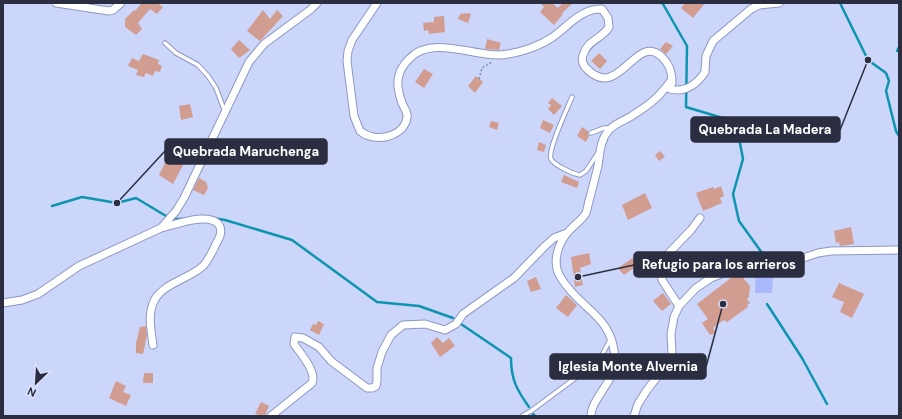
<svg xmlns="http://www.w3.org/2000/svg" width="902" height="419" viewBox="0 0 902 419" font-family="'DM Sans',sans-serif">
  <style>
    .green { fill: #aab9fc }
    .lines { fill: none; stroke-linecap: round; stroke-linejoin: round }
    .stream { stroke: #0d95b0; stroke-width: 2.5 }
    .building { fill: #d19d90 }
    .service-casing { stroke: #8d98c3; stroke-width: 5.5 }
    .minor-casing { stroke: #8d98c3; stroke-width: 9 }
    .path { stroke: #8289a5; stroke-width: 1.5; stroke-dasharray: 2 2; stroke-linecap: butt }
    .service { stroke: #fff; stroke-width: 3.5 }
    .minor { stroke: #fff; stroke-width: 7 }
    .leader { fill: none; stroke: #2a2e40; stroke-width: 1.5 }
    .callout-dot { fill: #2a2e40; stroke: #dbe2fe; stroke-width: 1.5 }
    .callout { fill: #2a2e40; stroke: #2a2e40; stroke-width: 1.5 }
    .callout-label { font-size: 13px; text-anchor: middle; font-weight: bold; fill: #fff }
  </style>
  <rect width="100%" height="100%" fill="#ccd5fa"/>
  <path class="green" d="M756 261H774L772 293H755Z"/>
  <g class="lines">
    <path class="stream" d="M661 3 663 4 687 46 686 107 736 122 743 159 733 194 739 221 765 257
      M840 3 868 60 886 73 889 81 886 91 896 131 899 136
      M897 51 899 47
      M52 206 82 197 117 203 136 198 166 216
      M213 218 225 220 292 240 377 302 419 306 453 318
      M173 219H183
      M767 304 802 358 827 404
      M461 324 511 358C511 380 517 390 529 407
      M533 414 535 416"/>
  </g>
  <path class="building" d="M140 3H157L163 7 157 14 150 9 138 23 142 29 136 35 125 27V19L134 10 135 11 141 4Z
    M540 3H552L558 8 563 3H573L562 13 563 14 554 25 540 12 544 7Z
    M685 3H705L693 18 681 8Z
    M263 10 270 19 277 10 283 16 260 41 247 31Z
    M468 13 471 14 468 23 458 19 460 14Z
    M444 16 445 32 429 34 428 30 424 31 423 23 434 22V17Z
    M487 39 501 43 499 50 485 49Z
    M239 40 250 50 239 58 231 49Z
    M666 42 673 46 666 54 660 49Z
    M599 53 607 61 600 69 591 61Z
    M143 54 159 60 158 64 162 66 160 72 155 71 153 76 146 73 144 77 136 75 138 70 128 66 132 58 139 61Z
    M424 69 433 74 424 88 415 82Z
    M476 76 483 82 475 93 468 86Z
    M552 98 562 106 554 115 548 109 551 105 548 103Z
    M190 104 193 117 181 120 179 106Z
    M543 120 554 125 550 133 540 128Z
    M491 121 499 123 497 130 489 127Z
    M582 127 588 131V134L589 136 586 142 577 136Z
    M539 142 546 145 544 152 537 150Z
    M660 151 665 157 659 161 655 155Z
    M168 157 183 165 173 184 159 175Z
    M564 175 579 182 577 188 561 182Z
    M199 178 206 182 208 188 204 195 193 190Z
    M721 186 724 196 720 198 722 203 703 211 696 193 713 187 714 189Z
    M645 193 652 208 628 220 622 205Z
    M851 227 854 244 840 246 839 242 836 243 834 231Z
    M589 253 591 264 580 268 583 285 575 287 571 257Z
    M634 257 639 264 624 275 618 268Z
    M739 273 750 286 749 297 747 299 750 303 747 305 748 307 727 322 724 320 718 324 713 328 716 333 710 335 702 323 708 319 697 304 736 274Z
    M536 277 541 289 531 292 527 281Z
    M839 283 864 294 852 318 840 312 844 302 832 297Z
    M663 293 671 304 662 311 653 301Z
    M566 295 577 305 568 317 556 308Z
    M318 321 324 324 319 335 310 330 313 324 316 325Z
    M146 326 147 335 143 354 136 353V343L140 327Z
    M437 337 443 343 449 338 455 346 440 357 431 343Z
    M144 373H153V383H143Z
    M116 381 126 386 123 392 131 395 126 406 109 398Z
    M261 402 269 406 265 416 255 414Z"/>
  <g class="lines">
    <defs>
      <path id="service" d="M165 43 176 53 198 65 208 76 216 88 225 112
        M572 97C568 107 547 151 551 159 554 165 573 174 580 175L586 171 598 153
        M591 133 604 128H610
        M522 416 531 411 593 365 602 355 610 340"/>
      <path id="minor" d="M56 3 109 11 113 10 121 3
        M377 3 352 40 348 51 347 61 354 116 360 131C374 143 403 138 407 118 408 112 404 108 402 103 396 86 395 73 409 59 433 33 479 60 508 54 523 52 541 45 553 37 568 26 582 8 602 9L608 18 609 27C603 38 588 40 584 53 581 58 582 65 587 69 619 102 636 31 662 57 669 64 671 70 672 79 659 98 649 105 630 117 623 121 614 124 609 130 600 140 600 153 598 166 595 178 592 190 589 201 588 205 587 210 586 213 582 220 574 225 569 231 558 243 551 263 561 278 581 311 614 315 615 361 615 381 591 399 591 416
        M672 82 670 89C685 93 697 84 705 72L706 56 713 41 751 9 759 5 779 3
        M3 303 22 300 38 294 79 266 161 228 176 211 184 198 249 62 264 44 310 10 317 3
        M679 306 662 280 661 268 667 255 691 230 700 218
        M153 345C151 329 147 314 155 299 166 282 189 279 203 266 209 260 213 250 217 242 220 237 223 231 219 225 210 211 174 225 161 228
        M271 416 312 383C317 372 301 354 294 344L295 337 303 338 319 347 331 361 367 388H372L376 386 377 381V368L382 352 391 335 403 325 425 324 445 330 456 324 463 314 514 278 545 246 554 238 567 233
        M634 416 638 404 647 390 670 360 672 353 671 334 674 317 679 306 696 288 711 278 733 269 753 265 771 269 818 253 831 251 899 250"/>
    </defs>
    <use href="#service" class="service-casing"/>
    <use href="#minor" class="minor-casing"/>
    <path class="path" d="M479 79 482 68 492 62"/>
    <use href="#service" class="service"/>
    <use href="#minor" class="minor"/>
  </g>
  <path class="leader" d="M868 60L840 130M117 203L165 151M578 277L634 265M723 304L706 367"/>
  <g class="callout-dot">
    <circle cx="868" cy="60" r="4"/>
    <circle cx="117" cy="203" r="4"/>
    <circle cx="578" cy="277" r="4"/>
    <circle cx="723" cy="304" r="4"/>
  </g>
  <g class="callout">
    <rect x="691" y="117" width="149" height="25" rx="4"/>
    <rect x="165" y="139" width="162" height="25" rx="4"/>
    <rect x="634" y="252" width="170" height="25" rx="4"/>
    <rect x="550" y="354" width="156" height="25" rx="4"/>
  </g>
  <g class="callout-label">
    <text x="765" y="134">Quebrada La Madera</text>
    <text x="246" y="156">Quebrada Maruchenga</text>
    <text x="719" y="269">Refugio para los arrieros</text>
    <text x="628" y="371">Iglesia Monte Alvernia</text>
  </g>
  <rect width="902" height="419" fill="none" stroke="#2a2e40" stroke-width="8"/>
  <g transform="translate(36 383) rotate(205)" stroke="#dbe2fe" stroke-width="3" paint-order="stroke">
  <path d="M0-3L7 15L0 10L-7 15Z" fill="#2a2e40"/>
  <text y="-6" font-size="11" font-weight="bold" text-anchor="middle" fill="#2a2e40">N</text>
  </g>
</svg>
